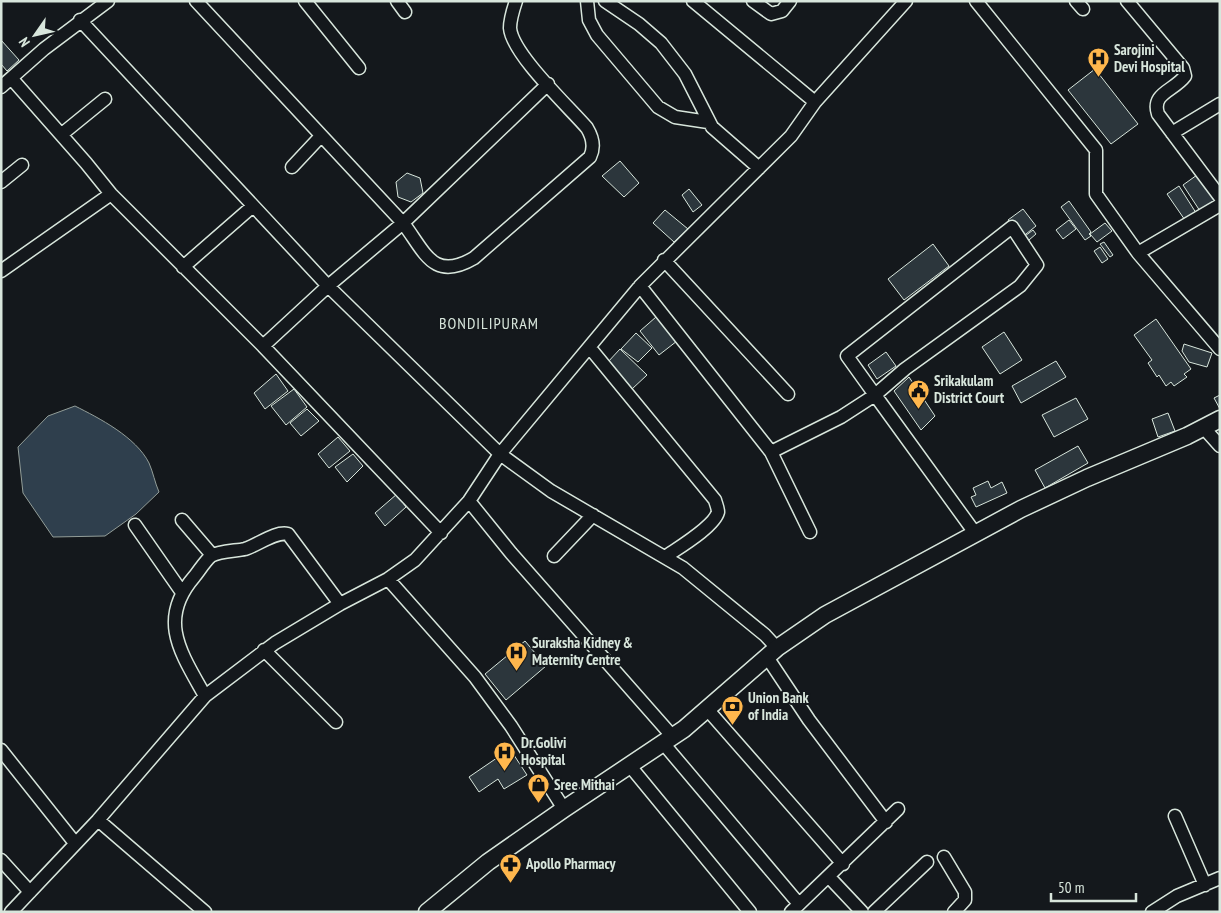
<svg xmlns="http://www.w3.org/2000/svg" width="1221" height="913" viewBox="0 0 1221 913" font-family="'PT Sans Narrow',sans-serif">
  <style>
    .water { fill: #2f3f4d; stroke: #939e99 }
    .building { fill: #2c363c; stroke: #d8e6dc }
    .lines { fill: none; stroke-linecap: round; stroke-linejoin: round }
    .minor-casing { stroke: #d8e6dc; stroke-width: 15 }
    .major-casing { stroke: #d8e6dc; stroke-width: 19 }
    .minor { stroke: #14181c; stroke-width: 12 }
    .major { stroke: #14181c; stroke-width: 16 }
    .labels { text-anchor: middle; stroke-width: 4; stroke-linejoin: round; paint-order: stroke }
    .poi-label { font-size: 15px; font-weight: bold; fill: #d8e6dc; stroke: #14181c; text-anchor: start }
    .neighbourhood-label { font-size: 16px; letter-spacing: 1px; fill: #d8e6dc; stroke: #14181c }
  </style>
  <rect width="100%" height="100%" fill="#14181c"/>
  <path class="water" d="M75 406C99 418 136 437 149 463 153 472 155 483 159 492L136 514 105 536 53 537 23 493 18 447 48 416Z"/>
  <path class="building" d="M1 40 19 60 7 71 1 64Z
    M1095 69 1138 124 1111 144 1068 90Z
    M620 161 639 183 624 197 602 176Z
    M407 173 420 178 423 193 411 202 398 197 396 182Z
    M1197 175 1215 201 1200 211 1183 185Z
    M1179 186 1198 216 1187 223 1167 194Z
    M689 189 702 205 693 212 682 195Z
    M1069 201 1091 232 1089 234 1091 236 1085 240 1061 207Z
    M1023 209 1036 226 1021 238 1008 220Z
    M665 210 688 229 674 242 653 223Z
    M1069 220 1076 229 1063 239 1056 230Z
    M1105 223 1112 231 1097 242 1090 234Z
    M1033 230 1036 234 1029 240 1025 236Z
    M1104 242 1113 255 1110 257 1100 244Z
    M933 244 949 266 904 300 888 279Z
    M1100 247 1108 259 1102 263 1094 251Z
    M656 317 677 341 659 355 640 331Z
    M1156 319 1191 369 1184 374 1187 377 1174 386 1171 382 1166 386 1159 375 1157 377 1148 363 1152 360 1134 335Z
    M1004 332 1022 360 1000 374 982 347Z
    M636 333 652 348 638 362 621 349Z
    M1184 344 1212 353 1207 367 1189 362 1182 351Z
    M620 349 647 375 632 389 607 363Z
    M886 352 896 366 877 379 868 365Z
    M1056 361 1066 377 1021 403 1012 386Z
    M276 374 288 391 265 409 254 393Z
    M909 377 935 416 921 430 894 391Z
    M294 389 307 407 286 425 271 406Z
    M1220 395V409L1214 398Z
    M1076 398 1088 419 1054 437 1042 415Z
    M307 409 319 421 301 436 290 423Z
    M1168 413 1175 431 1158 437 1152 419Z
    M338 437 350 451 329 468 318 454Z
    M1078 446 1088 463 1045 488 1035 470Z
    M353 454 363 466 347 482 335 467Z
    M988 481 991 488 1002 482 1007 493 976 507 971 497 976 495 973 488Z
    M397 494 406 507 385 526 375 513Z
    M525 641 546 666 506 700 485 674Z
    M510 749 527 775 504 789 498 779 479 792 469 777Z"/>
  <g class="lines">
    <defs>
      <path id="minor" d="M196 1 403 223C425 252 433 282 474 258L590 157C595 147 593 138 587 128 569 107 512 54 510 28 510 19 513 10 516 1
        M305 1 359 68
        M397 1 405 12
        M587 1 589 20 597 35 658 107 675 117 708 122
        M605 1 639 24 661 43 685 74 712 127 759 168
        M693 1 815 102
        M753 1 771 14 782 11 790 1
        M976 1 1096 150V194L1138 253 1220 349
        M1076 1 1083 9
        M1127 1 1183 68 1185 76C1174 91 1151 93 1158 114L1220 197
        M80 20 328 286 500 454 551 491 683 568 765 635 777 648
        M12 79 86 163 111 194 263 346 441 533
        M1 87 44 49 108 1
        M1172 133 1220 104
        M62 134 105 99
        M292 167 321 136
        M1 182 22 165
        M1012 227 1037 265 1020 286 905 369 875 395 847 356Z
        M1138 253 1220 205
        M664 260 788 394
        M183 267 253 206
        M1 271 111 194
        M640 286 771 452 841 417 875 395 975 533
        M263 346 328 286 403 223 548 84
        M590 348 715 500C716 504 718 508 718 512 714 527 678 548 665 557
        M1203 427 1220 446
        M771 452 810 532
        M469 501 511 553 673 737
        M182 520 212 555
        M135 525 181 591
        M554 556 593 515
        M388 579 475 677 511 726 564 809
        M264 650 336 722
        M767 657 809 720 886 822
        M205 696C181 653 157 620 194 577 199 571 205 561 211 556 219 551 236 551 245 549 258 545 275 531 288 534L340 604
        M707 709 843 864
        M663 743 799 904
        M1 750 75 843
        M630 766 750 912
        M1175 816 1205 885
        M98 820 205 912
        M944 857 965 892V900L954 912
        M1 860 30 892
        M829 877 862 912
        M11 912 98 820 205 696 275 643 340 604 388 579 415 560 469 501 500 454 640 286 791 136 815 102 906 1
        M791 912 898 809
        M874 912 927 862
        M1152 912 1177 896 1220 878"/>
      <path id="major" d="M427 912 488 862 564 809 684 729 777 648 825 615 1021 509 1087 478 1187 436 1220 419"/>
    </defs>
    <use href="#minor" class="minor-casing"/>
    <use href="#major" class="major-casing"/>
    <use href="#minor" class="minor"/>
    <use href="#major" class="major"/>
  </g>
  <defs>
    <symbol id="hospital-pin" viewBox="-11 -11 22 30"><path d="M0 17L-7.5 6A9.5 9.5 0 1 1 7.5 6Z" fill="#ffb74d" stroke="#14181c"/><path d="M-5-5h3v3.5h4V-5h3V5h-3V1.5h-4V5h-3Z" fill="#111"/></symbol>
    <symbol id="civic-pin" viewBox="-11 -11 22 30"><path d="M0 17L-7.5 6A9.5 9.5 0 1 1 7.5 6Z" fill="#ffb74d" stroke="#14181c"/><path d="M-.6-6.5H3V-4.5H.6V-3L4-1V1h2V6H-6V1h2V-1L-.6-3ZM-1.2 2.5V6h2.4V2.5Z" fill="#111"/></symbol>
    <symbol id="bank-pin" viewBox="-11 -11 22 30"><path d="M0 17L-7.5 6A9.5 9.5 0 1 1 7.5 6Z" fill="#ffb74d" stroke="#14181c"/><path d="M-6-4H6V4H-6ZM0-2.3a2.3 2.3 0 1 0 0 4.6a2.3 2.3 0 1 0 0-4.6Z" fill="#111"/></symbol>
    <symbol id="shop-pin" viewBox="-11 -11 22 30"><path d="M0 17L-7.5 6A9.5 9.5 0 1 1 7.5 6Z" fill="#ffb74d" stroke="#14181c"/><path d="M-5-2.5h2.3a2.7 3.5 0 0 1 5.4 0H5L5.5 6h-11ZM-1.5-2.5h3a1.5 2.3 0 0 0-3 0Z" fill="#111"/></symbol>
    <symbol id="pharmacy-pin" viewBox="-11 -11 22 30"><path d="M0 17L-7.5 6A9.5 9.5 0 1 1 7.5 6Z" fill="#ffb74d" stroke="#14181c"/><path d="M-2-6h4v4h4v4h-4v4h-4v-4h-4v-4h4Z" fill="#111"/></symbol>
  </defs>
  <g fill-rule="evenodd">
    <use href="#hospital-pin" x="1086" y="46" width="25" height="34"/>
    <use href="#civic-pin" x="906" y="378" width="25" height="34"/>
    <use href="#hospital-pin" x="504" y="640" width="25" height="34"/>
    <use href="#bank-pin" x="720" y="694" width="25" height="34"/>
    <use href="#hospital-pin" x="492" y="740" width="25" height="34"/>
    <use href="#shop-pin" x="526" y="772" width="25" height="34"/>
    <use href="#pharmacy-pin" x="498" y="852" width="25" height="34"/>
  </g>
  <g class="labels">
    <g class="poi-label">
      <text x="1114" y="55">Sarojini<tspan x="1114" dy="17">Devi Hospital</tspan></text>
      <text x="934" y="386">Srikakulam<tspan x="934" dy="17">District Court</tspan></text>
      <text x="532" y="648">Suraksha Kidney &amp;<tspan x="532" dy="17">Maternity Centre</tspan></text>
      <text x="748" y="703">Union Bank<tspan x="748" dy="17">of India</tspan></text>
      <text x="521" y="748">Dr.Golivi<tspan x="521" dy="17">Hospital</tspan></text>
      <text x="554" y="790">Sree Mithai</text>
      <text x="526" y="869">Apollo Pharmacy</text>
    </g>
    <g class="neighbourhood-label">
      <text x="489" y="329">BONDILIPURAM</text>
    </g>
  </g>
  <rect width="1221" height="913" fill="none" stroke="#d8e6dc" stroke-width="5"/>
  <g transform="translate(35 35) rotate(236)" stroke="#14181c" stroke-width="4" paint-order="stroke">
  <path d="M0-4L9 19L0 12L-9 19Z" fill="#d8e6dc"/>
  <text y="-8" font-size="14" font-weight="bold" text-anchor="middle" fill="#d8e6dc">N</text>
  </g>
  <path d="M1051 893v8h85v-8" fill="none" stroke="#d8e6dc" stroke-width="2.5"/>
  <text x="1058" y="893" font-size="15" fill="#d8e6dc" stroke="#14181c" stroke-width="4" paint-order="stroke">50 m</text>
</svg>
